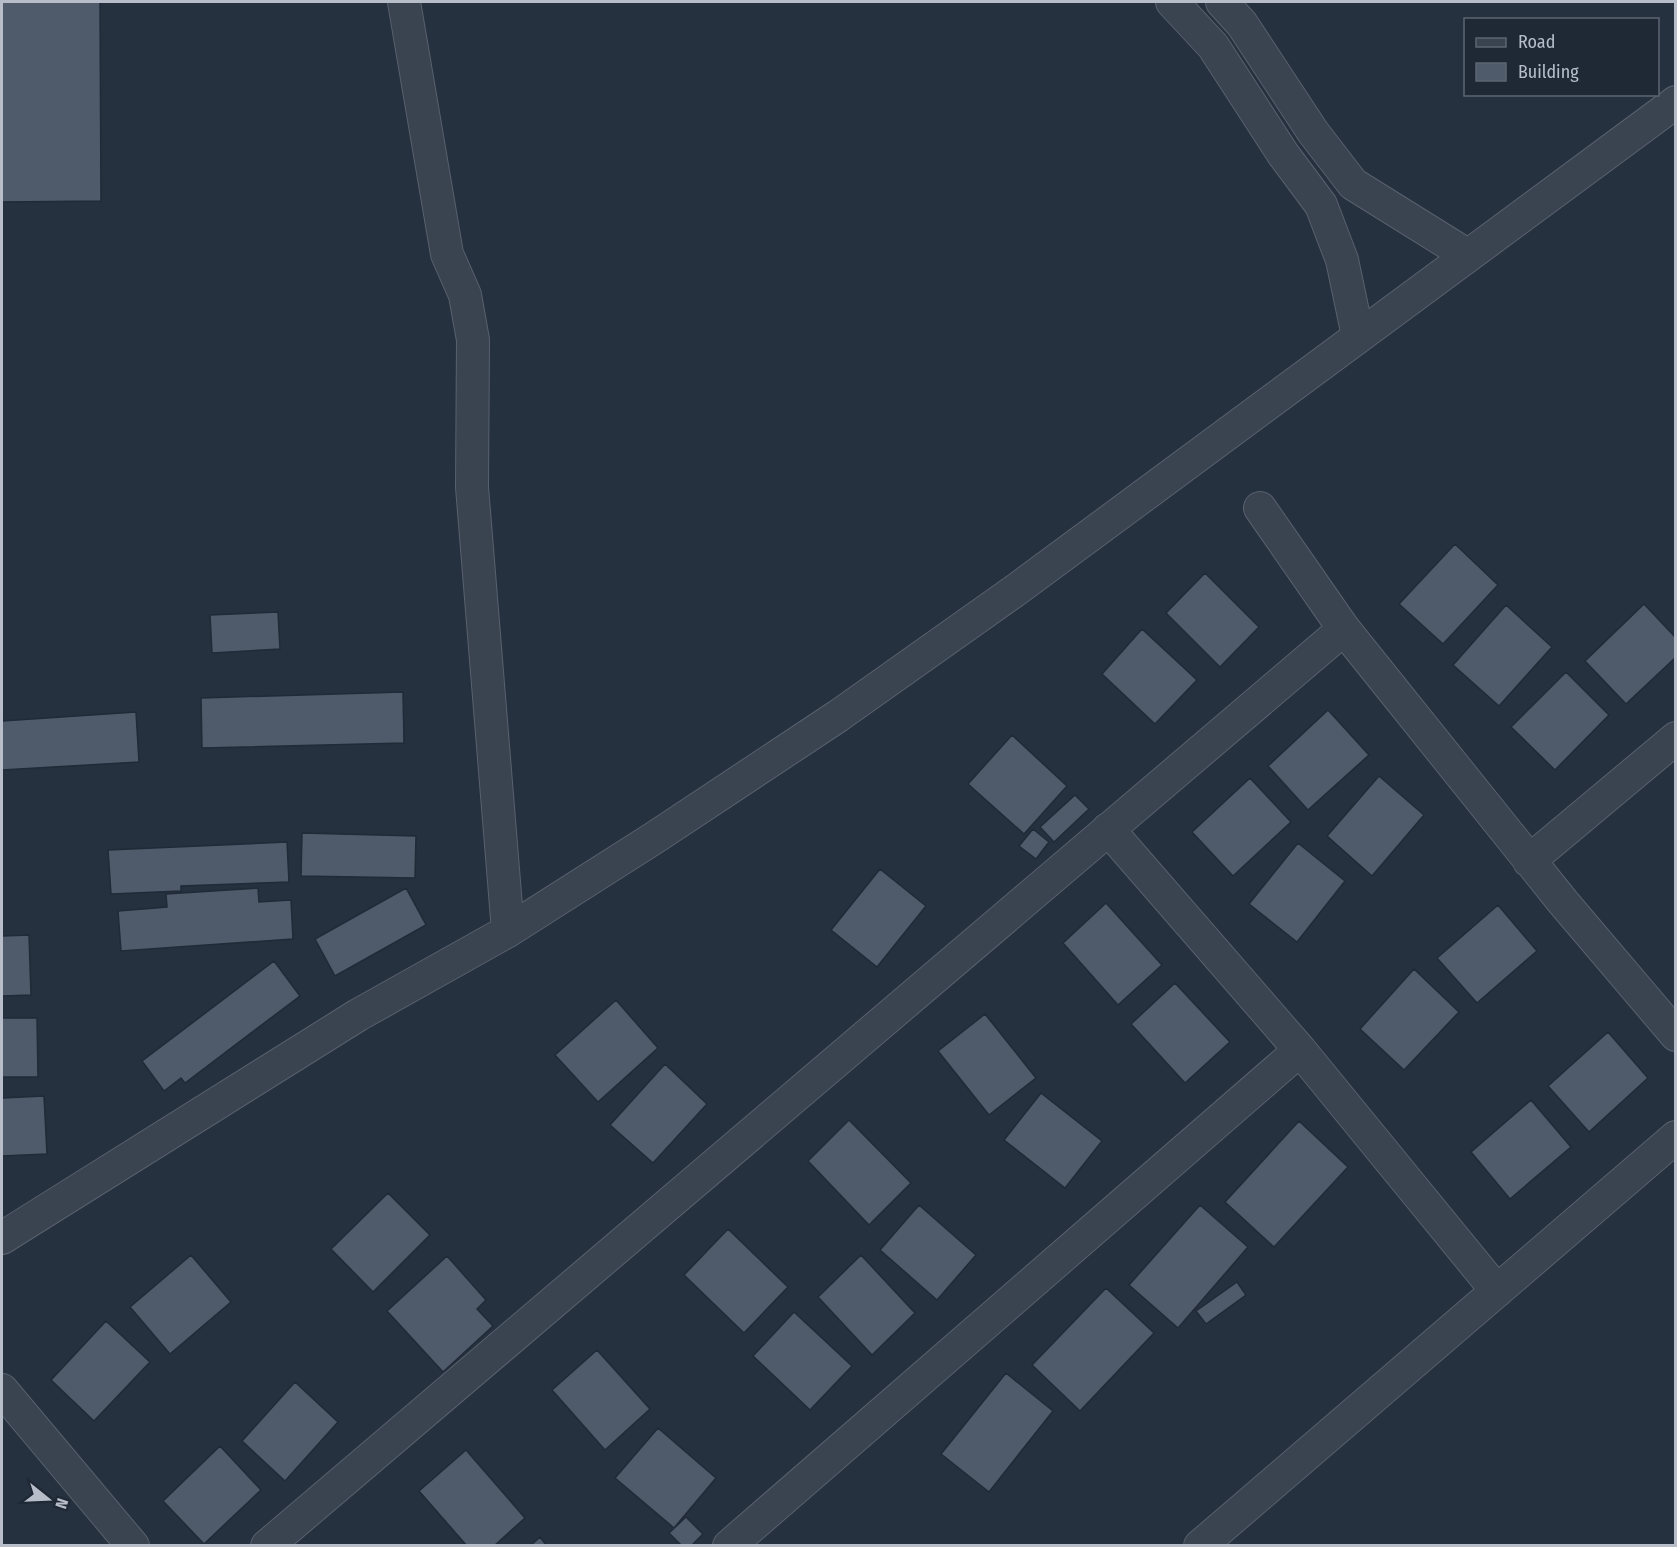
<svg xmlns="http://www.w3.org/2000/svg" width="1677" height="1547" viewBox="0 0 1677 1547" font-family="'Fira Sans Condensed',sans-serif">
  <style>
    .building { fill: #4f5a6b; stroke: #212a37; stroke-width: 1.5 }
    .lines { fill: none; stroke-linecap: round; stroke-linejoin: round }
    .minor-casing { stroke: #58616d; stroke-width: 34 }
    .minor { stroke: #3a4350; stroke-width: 32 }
  </style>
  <rect width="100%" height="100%" fill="#263140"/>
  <path class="building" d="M2 2H100L101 201 2 202Z
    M1455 544 1498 585 1443 644 1399 604Z
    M1205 573 1259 627 1220 667 1166 613Z
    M1644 604 1676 638V657L1626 704 1585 661Z
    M1506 605 1552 647 1499 706 1453 665Z
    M278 612 280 649 212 653 210 615Z
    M1142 629 1197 680 1155 724 1102 674Z
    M1566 672 1609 715 1555 770 1511 727Z
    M403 692 404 743 202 748 201 698Z
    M1328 710 1369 755 1308 810 1268 766Z
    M136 712 139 762 2 770V721Z
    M1012 735 1067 786 1024 834 968 784Z
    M1379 776 1424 815 1372 876 1327 836Z
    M1250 778 1291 822 1233 876 1192 832Z
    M1075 795 1089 809 1054 842 1040 827Z
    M1033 829 1049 842 1036 859 1019 846Z
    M302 833 416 836 415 878 301 876Z
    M287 842 289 882 181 886V891L111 894 108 850Z
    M1298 843 1345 881 1297 942 1249 904Z
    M880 869 926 906 877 967 831 930Z
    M258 888 259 902 291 900 293 939 121 951 118 911 167 907 166 894Z
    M406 888 426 925 335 976 315 939Z
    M1106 903 1162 965 1118 1005 1063 943Z
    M1498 905 1537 951 1477 1003 1437 958Z
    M29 935 31 995 2 996V936Z
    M274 961 300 996 185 1083 181 1078 164 1091 142 1061Z
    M1414 969 1459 1012 1404 1070 1360 1029Z
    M1175 983 1230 1042 1185 1083 1131 1024Z
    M616 1000 658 1048 598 1102 555 1055Z
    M985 1014 1036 1078 989 1115 938 1051Z
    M2 1018H37L38 1077H2Z
    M1608 1032 1648 1078 1589 1132 1548 1086Z
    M665 1064 707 1104 653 1163 610 1125Z
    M1041 1093 1102 1141 1065 1188 1004 1140Z
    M44 1096 47 1154 2 1156V1098Z
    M1531 1100 1571 1147 1510 1199 1471 1152Z
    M849 1120 911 1183 869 1225 808 1161Z
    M1299 1121 1348 1167 1274 1247 1225 1202Z
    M388 1193 430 1235 373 1292 331 1249Z
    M919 1205 976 1255 937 1300 880 1250Z
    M1200 1205 1248 1247 1178 1328 1129 1285Z
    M728 1229 788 1287 744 1333 684 1275Z
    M191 1255 231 1302 170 1354 130 1307Z
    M861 1255 915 1313 872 1355 818 1297Z
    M447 1256 486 1300 477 1309 493 1326 443 1372 387 1311Z
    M1237 1282 1246 1295 1206 1324 1196 1311Z
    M1106 1288 1154 1333 1080 1411 1032 1365Z
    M794 1312 852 1366 810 1410 753 1356Z
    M106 1321 150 1362 94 1421 51 1380Z
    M597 1350 650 1409 605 1450 552 1390Z
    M1006 1373 1053 1411 989 1492 941 1454Z
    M295 1382 338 1422 285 1481 242 1441Z
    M658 1428 716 1478 674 1528 615 1478Z
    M220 1446 261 1490 204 1544 163 1501Z
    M466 1450 525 1518 494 1546H467L419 1491Z
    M686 1517 703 1534 691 1546H682L669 1533Z
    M540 1537 547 1546H530Z"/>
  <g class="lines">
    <defs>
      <path id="minor" d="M404 2 447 254 465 295 473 340 472 487 508 931
        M1172 2 1213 46 1283 154 1321 205 1342 260 1358 336
        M1222 2 1242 24 1313 132 1353 184 1467 255
        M1260 508 1344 629 1563 902 1676 1035
        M1108 829 1300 1050 1497 1291
        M1529 861 1676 738
        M2 1238 358 1015 508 931 654 838 838 716 1020 587 1676 102
        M2 1390 133 1546
        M267 1546 1344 629
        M729 1546 1300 1050
        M1200 1546 1676 1137"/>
    </defs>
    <use href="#minor" class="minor-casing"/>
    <use href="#minor" class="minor"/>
  </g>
  <rect width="1677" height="1547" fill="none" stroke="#b7beca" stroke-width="6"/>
  <rect x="1464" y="18" width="195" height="78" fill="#1f2835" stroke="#5c6471" stroke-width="1.5"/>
  <rect x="1476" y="38" width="30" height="9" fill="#3a4350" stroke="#5c6471" stroke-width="1.5"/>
  <text x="1518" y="48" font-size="18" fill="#b7beca">Road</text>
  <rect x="1476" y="63" width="30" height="18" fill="#4f5a6b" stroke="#5c6471" stroke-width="1.5"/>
  <text x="1518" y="78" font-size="18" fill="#b7beca">Building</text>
  <g transform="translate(48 1499) rotate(108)" stroke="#1f2835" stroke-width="4.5" paint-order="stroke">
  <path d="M0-4.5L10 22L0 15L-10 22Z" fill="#b7beca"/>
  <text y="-9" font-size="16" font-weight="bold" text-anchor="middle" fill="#b7beca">N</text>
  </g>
</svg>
